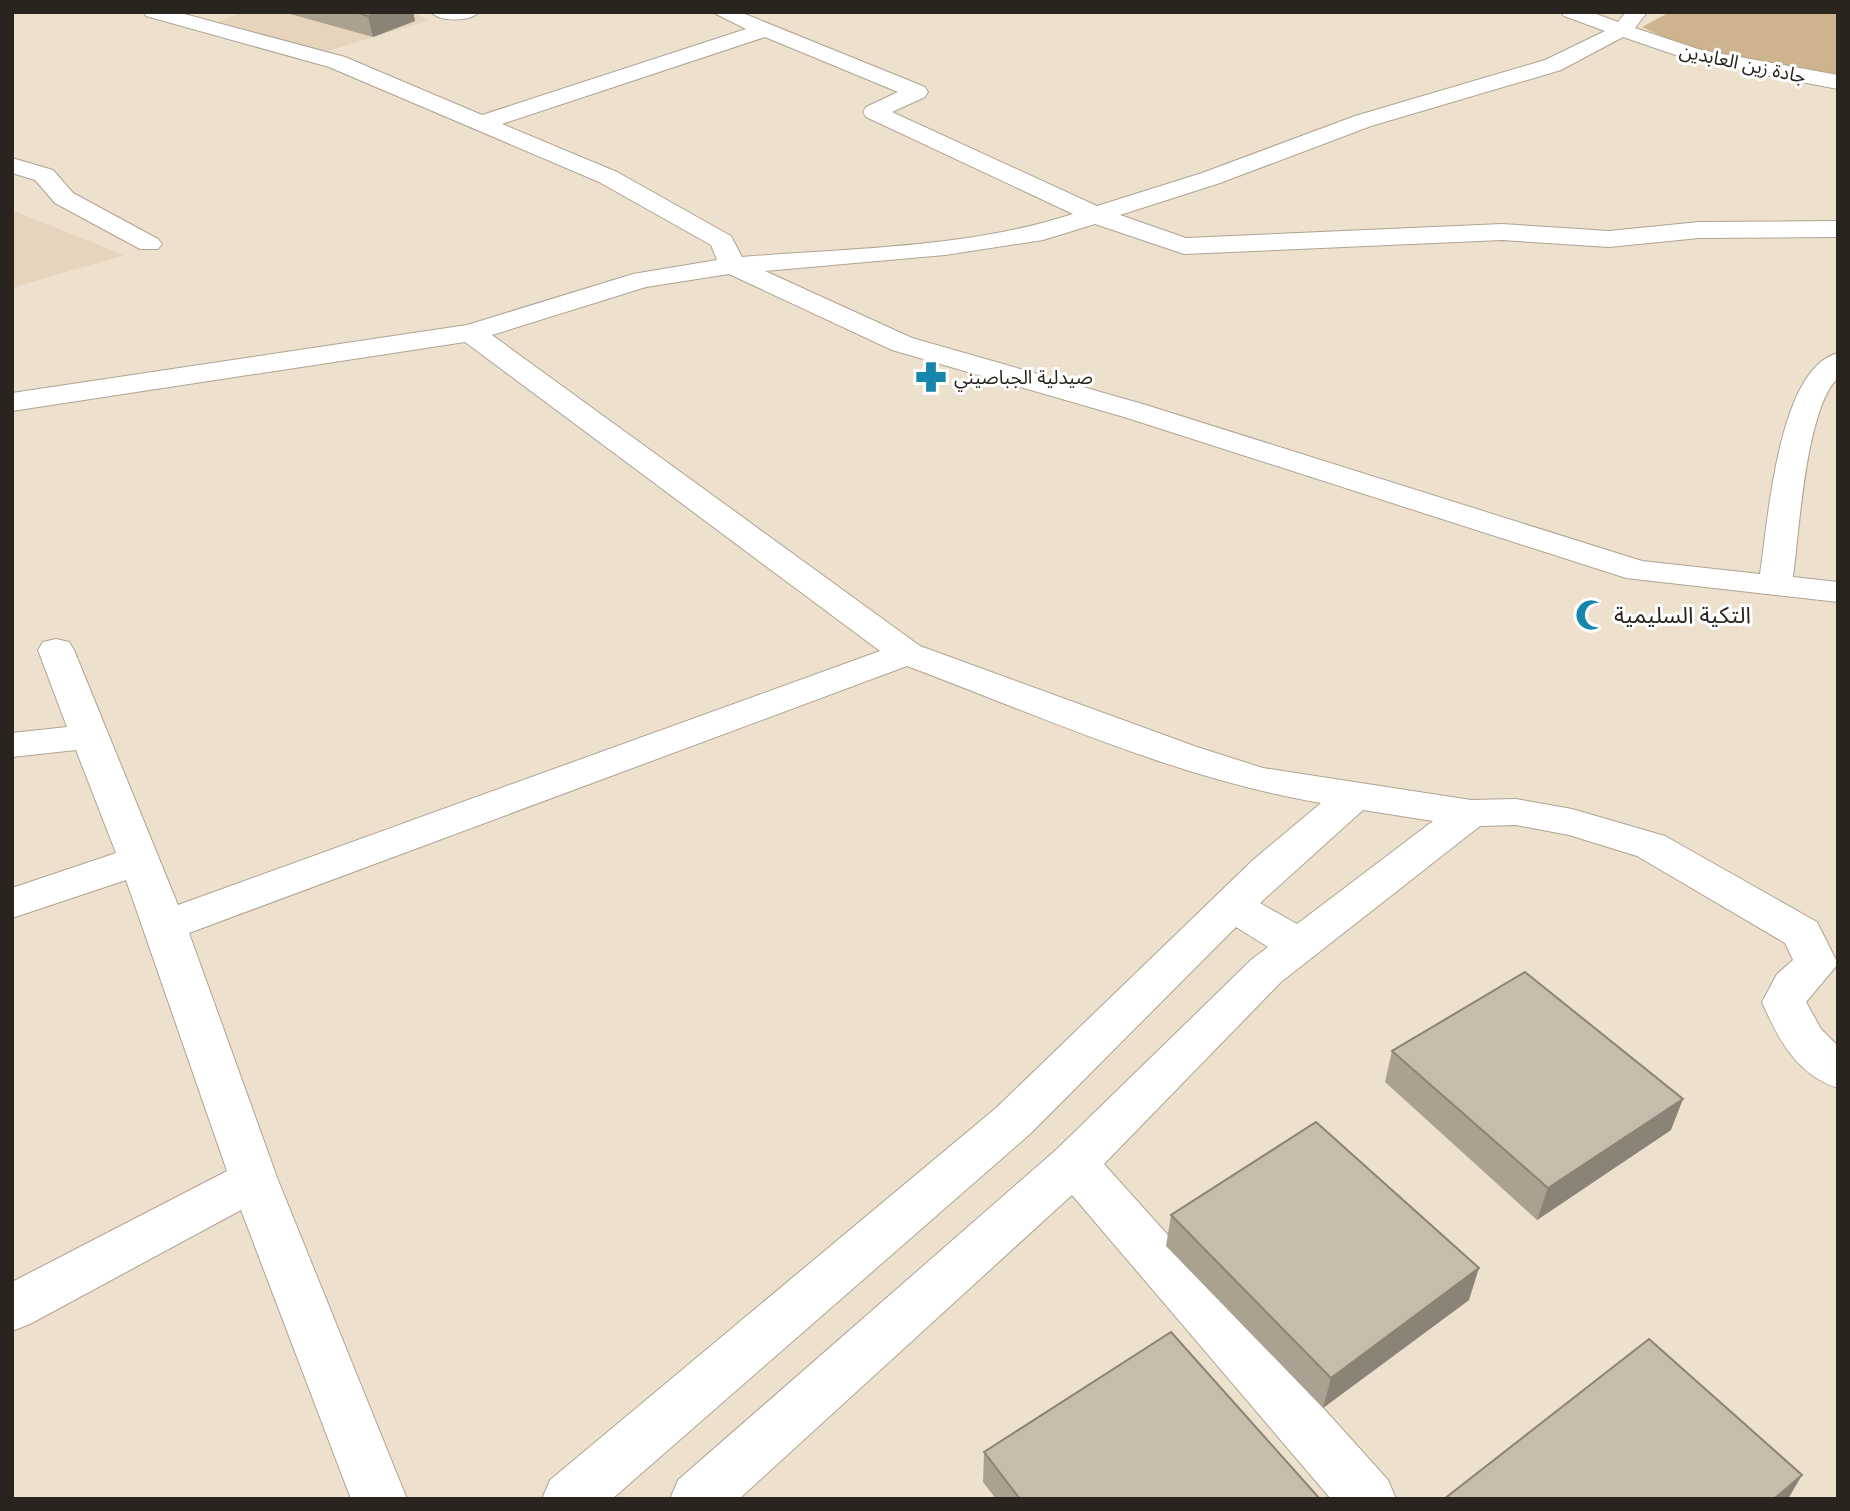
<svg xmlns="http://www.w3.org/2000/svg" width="1850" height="1511" viewBox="0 0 1850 1511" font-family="Lato,'Noto Sans Arabic',sans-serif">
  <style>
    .built { fill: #e6d5bc }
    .green { fill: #cdb48f }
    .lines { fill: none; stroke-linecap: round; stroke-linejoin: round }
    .minor-casing { stroke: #afa391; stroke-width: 2 }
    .minor { fill: #fff; fill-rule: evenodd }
    .wall { fill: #aba191 }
    .shaded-wall { fill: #8b8376 }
    .building { fill: #c7bba9; stroke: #8b8376; stroke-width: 2 }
    .labels { text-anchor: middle; stroke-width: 6; stroke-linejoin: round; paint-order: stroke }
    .far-street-label { font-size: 19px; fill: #29251e; stroke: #fff }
    .far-poi-label { font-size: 19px; fill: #29251e; stroke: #fff; text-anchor: start }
    .poi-label { font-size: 23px; fill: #29251e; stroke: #fff; text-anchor: start }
  </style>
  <rect width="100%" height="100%" fill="#ede1ce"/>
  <path class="built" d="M242 12H411L430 20 321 53 205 28Z
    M12 210 124 255 12 288Z"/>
  <path class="green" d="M1670 12H1838V76L1685 47 1642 27Z"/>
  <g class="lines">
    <defs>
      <path id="minor" d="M143 12H177L345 57 482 115 746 29 712 12H740L925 87 928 92 925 97 892 112 1097 206 1202 173 1355 116 1545 60 1605 31 1564 16 1561 12H1591L1618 22 1626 12H1647L1635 28 1701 50 1838 75V89L1696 62 1623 37 1561 70 1371 126 1220 183 1120 215 1186 238 1502 224 1609 231 1699 222 1838 221V237L1699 238 1609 247 1502 240 1184 254 1095 224 1043 240 945 255 765 271 912 338 1146 405 1642 561 1760 574C1768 521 1778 368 1838 353V378C1806 407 1799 532 1793 577L1838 582V602L1626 578 1124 417 892 350 729 274 646 287 492 335 920 646 1197 747 1263 768 1471 800 1516 799 1572 809 1665 836 1817 922 1838 964 1806 1002 1821 1029 1838 1046V1088C1797 1075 1778 1039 1762 1002L1777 974 1793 960 1785 943 1637 856 1569 835 1516 825 1480 826 1281 982 1104 1164 1388 1480 1396 1499H1331L1072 1195 739 1499H670L678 1480 1057 1149 1251 960 1268 947 1236 927 1030 1134 612 1499H542L550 1480 996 1108 1253 860 1321 803C1178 779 1043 717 907 666L189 933 278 1180 407 1499H351L241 1210 30 1324 12 1331V1282L227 1171 126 880 12 918V888L116 853 76 750 12 757V733L67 727 38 650 43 642 56 639 69 642 74 650 178 905 880 651 465 342 12 411V393L467 325 633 274 717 260 711 245 599 182 329 67 146 16ZM765 37 898 92 866 107 863 112 866 117 1073 214C968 248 851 248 742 257L731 236 617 172 502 124ZM1363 810 1433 821 1297 924 1260 903Z
        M431 12H479C471 22 439 22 431 12Z
        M12 158 53 170 73 193 158 239 162 244 158 249H140L55 203 35 180 12 173Z"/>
    </defs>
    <use href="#minor" class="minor-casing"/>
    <use href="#minor" class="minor"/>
  </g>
  <path class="wall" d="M283 12H413L415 21 373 37Z
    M1392 1051 1671 1130 1537 1220 1385 1082Z
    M1171 1215 1469 1300 1323 1408 1166 1246Z
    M984 1452 1320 1499H996L983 1482Z"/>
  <path class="shaded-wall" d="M378 12H413L415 21 373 37 368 16Z
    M1683 1099 1671 1130 1537 1220 1548 1188Z
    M1479 1268 1469 1300 1323 1408 1331 1378Z
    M1802 1475 1788 1499H1774Z"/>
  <path class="building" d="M356 12H378L368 16Z
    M1525 972 1683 1099 1548 1188 1392 1051Z
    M1316 1122 1479 1268 1331 1378 1171 1215Z
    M1171 1332 1320 1499H1020L984 1452Z
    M1649 1339 1802 1475 1774 1499H1444Z"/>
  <defs>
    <symbol id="pharmacy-bare" viewBox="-9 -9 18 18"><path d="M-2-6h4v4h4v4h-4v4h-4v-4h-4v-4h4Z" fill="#1686ac" stroke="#fff" stroke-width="2.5" paint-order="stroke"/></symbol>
    <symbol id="mosque-bare" viewBox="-9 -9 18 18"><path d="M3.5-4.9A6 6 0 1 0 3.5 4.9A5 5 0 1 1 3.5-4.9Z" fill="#1686ac" stroke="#fff" stroke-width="2.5" paint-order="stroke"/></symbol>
  </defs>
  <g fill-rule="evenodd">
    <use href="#pharmacy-bare" x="909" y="355" width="44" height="44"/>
    <use href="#mosque-bare" x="1569" y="593" width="44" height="44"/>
  </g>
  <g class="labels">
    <g class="far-street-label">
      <text transform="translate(1743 63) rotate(12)" y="7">جادة زين العابدين</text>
    </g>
    <g class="far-poi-label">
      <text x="954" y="384">صيدلية الجباصيني</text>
    </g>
    <g class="poi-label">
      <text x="1614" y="623">التكية السليمية</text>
    </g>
  </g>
  <rect width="1850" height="1511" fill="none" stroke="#29251e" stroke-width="28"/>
</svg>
